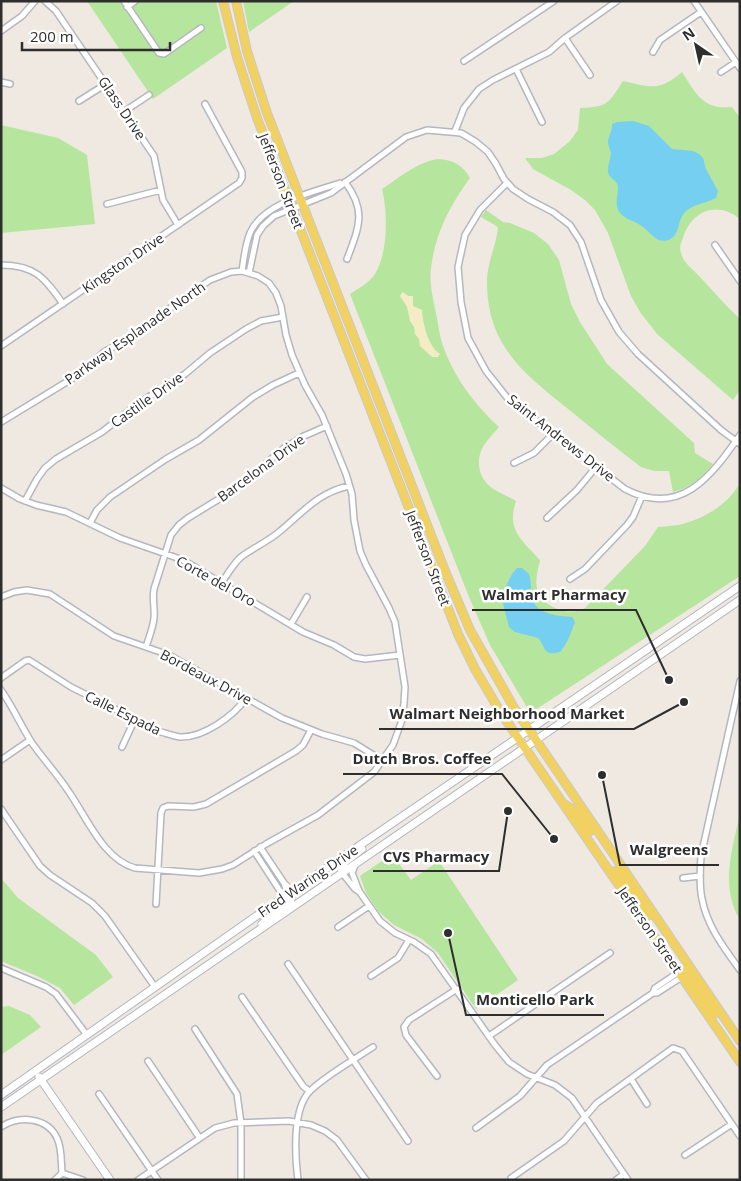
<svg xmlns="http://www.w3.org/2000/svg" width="741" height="1181" viewBox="0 0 741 1181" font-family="'Open Sans',sans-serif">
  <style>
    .green { fill: #b6e59e }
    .sand { fill: #f3ecc5 }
    .water { fill: #75cff0 }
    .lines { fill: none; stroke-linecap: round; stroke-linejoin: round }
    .minor-casing { stroke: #b4b7c1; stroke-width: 8 }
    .secondary-casing { stroke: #b4b7c1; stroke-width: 9 }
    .primary-casing { stroke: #c9c9c9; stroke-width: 10 }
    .minor { stroke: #fff; stroke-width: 5 }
    .secondary { stroke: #fff; stroke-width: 7 }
    .primary { stroke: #f2d163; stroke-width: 8 }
    .labels { text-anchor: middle; stroke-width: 5; stroke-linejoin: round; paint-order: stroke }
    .street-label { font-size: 14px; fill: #2e2e2e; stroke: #fff }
    .leader { fill: none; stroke: #2e2e2e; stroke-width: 2 }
    .callout-dot { fill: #2e2e2e; stroke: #fff; stroke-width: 2 }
    .callout-label { font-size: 15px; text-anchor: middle; font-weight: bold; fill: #2e2e2e; stroke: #fff; stroke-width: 5; stroke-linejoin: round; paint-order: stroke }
  </style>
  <rect width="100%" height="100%" fill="#efe9e1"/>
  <path class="green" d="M87 1H216L227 48 153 99Z
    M243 1H294L249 32Z
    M682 72C696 94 703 110 732 107L740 118V219C717 200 691 211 683 238 681 243 679 247 681 253 683 263 693 269 700 277 713 291 725 305 740 319V390L733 400 657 334 640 312 631 296 608 233 595 210 585 200 571 190 533 169 525 158H542L554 154 569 142 578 130 580 108C608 107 608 104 623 81 650 87 659 92 682 72Z
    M1 125 58 138 87 155 95 224 1 233Z
    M438 159C453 160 463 165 470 178 450 205 435 234 431 268 429 282 433 299 436 313 438 323 439 333 442 343 453 376 474 404 499 427 494 433 488 439 484 445 474 461 479 481 495 490 502 494 509 497 516 501 506 530 522 540 540 560 538 570 534 581 538 591 544 608 570 617 585 608L645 546 658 527C667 526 678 526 686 523 707 517 729 503 740 483V576L535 710 528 709 490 645 469 597 350 294C359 288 369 283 375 274 388 253 388 213 382 189 399 178 417 162 438 159Z
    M486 210 503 222 510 223 534 233 548 244 559 260 571 304 580 322 607 364 694 443 695 453 713 464C702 478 691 487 673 492L669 471H654L641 467C617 449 594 430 572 412 528 377 489 349 487 287 486 262 496 249 498 227L481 217Z
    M740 814V920C720 886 732 850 740 814Z
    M392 854 411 880 439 861 518 980 476 1009 438 953 422 939 394 925 379 912 366 893 360 876Z
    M1 878 18 898 96 955 113 977 74 1005 60 988 37 976 1 961Z
    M9 1006 30 1015 41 1027 1 1055V1007Z"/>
  <path class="sand" d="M403 292 408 296H413V306L422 310C423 324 428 346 440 354L438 357H432L420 346 419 339 415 334 414 327 410 321 407 307 400 296 401 294Z"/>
  <path class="water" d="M633 121 649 126 672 149 693 151 699 154 703 158 706 169 718 191 716 198C705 204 690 204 683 215 677 223 680 236 668 240 657 244 651 233 643 227 636 221 626 220 620 213 614 205 618 197 618 187 618 180 609 179 608 172 607 166 611 159 611 153 610 149 608 146 608 142 608 136 613 130 612 124L617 122Z
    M517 568H522L529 574C532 582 530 593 533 601 539 615 560 616 572 617L575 622C571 632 567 645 560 652 543 657 546 647 538 638L515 632 509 627 501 596 512 574Z"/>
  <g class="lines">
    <defs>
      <path id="minor" d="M45 1 56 11 154 156 163 200 178 225
        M124 1 159 53 164 54 201 28
        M694 1 740 68
        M127 7 135 1
        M1 31 22 16 35 1
        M565 38 590 75
        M653 52 660 40 701 12
        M464 61 554 1
        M516 69 542 122
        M721 72 736 62
        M1 82 10 84
        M79 101 106 84
        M125 111 149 95
        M455 131 464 108 479 89 493 80 549 52 565 38 617 1
        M345 182C367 211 359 227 347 259
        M507 183 480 210 465 235 458 267 461 302 468 338 486 371 509 400 625 489C680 518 711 477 740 435
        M107 204 161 190
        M715 245 740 281
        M1 265C35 265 45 278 63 304
        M242 271C244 259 245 245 250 233 263 203 311 193 340 183
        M249 273 257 235 263 226 274 216 331 193 406 137 427 130 461 133 476 142 488 152 496 164 504 179 513 189 528 199 553 212 570 225 581 242 601 300 619 332 638 354 721 430 740 444
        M1 346 239 183 242 178V172L205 104
        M1 422 78 375 104 352 140 332 173 306 210 280 231 272 242 271 258 276 269 283 276 293 281 306 286 335 292 355 305 385 322 415 346 474 352 494 354 520 360 551 366 565 389 608 395 622 405 687 404 703 402 720 393 745 374 772 318 815 266 844 233 865 222 869 199 873 135 868C104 860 87 818 69 792 58 775 44 760 32 743 21 726 13 707 1 690
        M514 463 534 453 553 434
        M1 488 20 499 36 505 66 512 120 538 183 560 303 632 334 645 354 657 365 659 400 655
        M25 501 37 479 45 468 56 459 102 432 139 403 185 374 210 353 246 329 261 321 283 317
        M547 518 577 490 596 467
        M90 523 97 510 110 497 166 459 199 440 253 397 273 385 299 373
        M570 579 585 569 627 525 633 517 642 496
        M222 582C228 574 233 564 241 557 253 548 267 542 279 532 302 513 319 492 349 486
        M1 597 14 592 27 590 50 594 114 636 169 655 282 718 322 734 354 743 383 761
        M291 624 307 597
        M146 647C149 637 153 628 154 618 155 608 152 599 154 589L171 535 179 525 188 518 237 488 283 449 304 436 327 426
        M1 678 25 661 29 660 71 687 161 732C168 734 174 736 180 737 203 738 234 716 246 698
        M740 681 701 856C700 870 699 885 702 899 707 926 724 948 740 970
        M122 747 135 719
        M1 760 30 740
        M1 809 40 866 50 875 92 903 105 916 155 987
        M260 847 286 886
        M254 851 284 897
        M355 865 352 873 359 891 380 921 395 933 414 942 431 954 495 1045 509 1062 527 1074 555 1085 572 1098 628 1180
        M343 874 355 889 358 891
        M683 878 700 876
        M156 904 161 813 163 808 168 806 194 807 206 804 296 751 303 745 311 730
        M338 927 369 906
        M288 964 408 1141
        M1 968 46 987 56 994 87 1035
        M371 976 398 958 409 940
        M653 993 655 988 679 972
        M242 997 303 1086 309 1091
        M195 1029 237 1094 241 1123V1180
        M489 1036 610 953
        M148 1061 199 1137
        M437 1076 406 1035 404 1027 409 1020 457 989
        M631 1079 647 1104
        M99 1094 158 1180
        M1 1127C19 1115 47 1117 57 1138 62 1148 61 1162 62 1173L83 1180
        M476 1128 520 1096 547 1065 653 993H657L682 977
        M685 1155 732 1124
        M511 1178 564 1141 597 1103 673 1048 682 1051 740 1136
        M55 1180 62 1173
        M138 1180 215 1128 234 1123 289 1121 311 1125 325 1131 337 1140 366 1180
        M298 1180C295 1156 292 1109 310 1091 325 1076 355 1059 373 1047
        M616 1180 624 1174"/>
      <path id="secondary" d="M343 874 341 869 345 862 362 849
        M262 924 291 900V893L286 886
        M39 1077 110 1180
        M1 1095 265 910 740 586
        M1 1107 740 600"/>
      <path id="primary" d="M223 1 237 57 257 118 458 634 475 669 501 713 740 1062
        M236 1 247 51 267 113 445 571 470 630 513 706 740 1041
        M566 805 576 812 590 831 596 828
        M610 872 616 871 640 905 650 915
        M679 972 683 970 686 973 708 1004 716 1013"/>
    </defs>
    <use href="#minor" class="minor-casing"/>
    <use href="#secondary" class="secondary-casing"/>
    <use href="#primary" class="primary-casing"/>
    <use href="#minor" class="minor"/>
    <use href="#secondary" class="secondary"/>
    <use href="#primary" class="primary"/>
  </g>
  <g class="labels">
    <g class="street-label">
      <text transform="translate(122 108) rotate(56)" y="5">Glass Drive</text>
      <text transform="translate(281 181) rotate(69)" y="5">Jefferson Street</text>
      <text transform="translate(123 263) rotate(-34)" y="5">Kingston Drive</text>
      <text transform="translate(135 333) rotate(-35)" y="5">Parkway Esplanade North</text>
      <text transform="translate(147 400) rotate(-35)" y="5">Castille Drive</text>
      <text transform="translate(561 438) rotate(38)" y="5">Saint Andrews Drive</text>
      <text transform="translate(261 468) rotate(-36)" y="5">Barcelona Drive</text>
      <text transform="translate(428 558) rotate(69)" y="5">Jefferson Street</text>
      <text transform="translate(216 581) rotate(29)" y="5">Corte del Oro</text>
      <text transform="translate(206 677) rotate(28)" y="5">Bordeaux Drive</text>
      <text transform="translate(123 713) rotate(26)" y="5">Calle Espada</text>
      <text transform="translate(308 881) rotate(-34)" y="5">Fred Waring Drive</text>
      <text transform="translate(650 930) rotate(55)" y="5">Jefferson Street</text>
    </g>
  </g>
  <path class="leader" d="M669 680L636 610H472M684 702L634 729H379M554 839L502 774H343M602 775L620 865H719M508 811L499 871H373M448 933L466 1015H604"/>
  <g class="callout-dot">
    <circle cx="669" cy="680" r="5"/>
    <circle cx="684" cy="702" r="5"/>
    <circle cx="554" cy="839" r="5"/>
    <circle cx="602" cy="775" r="5"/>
    <circle cx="508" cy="811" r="5"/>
    <circle cx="448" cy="933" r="5"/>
  </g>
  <g class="callout-label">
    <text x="554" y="600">Walmart Pharmacy</text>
    <text x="507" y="719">Walmart Neighborhood Market</text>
    <text x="422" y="764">Dutch Bros. Coffee</text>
    <text x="669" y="855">Walgreens</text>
    <text x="436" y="862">CVS Pharmacy</text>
    <text x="535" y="1005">Monticello Park</text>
  </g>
  <rect width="741" height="1181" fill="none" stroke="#2e2e2e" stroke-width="5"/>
  <g transform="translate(696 45) rotate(326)" stroke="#ffffff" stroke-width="4" paint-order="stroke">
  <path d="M0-4L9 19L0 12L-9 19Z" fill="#2e2e2e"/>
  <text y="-8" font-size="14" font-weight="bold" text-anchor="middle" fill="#2e2e2e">N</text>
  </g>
  <path d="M22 42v8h148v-8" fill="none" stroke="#2e2e2e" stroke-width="2.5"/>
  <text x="30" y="42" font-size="15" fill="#2e2e2e" stroke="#ffffff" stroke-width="4" paint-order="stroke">200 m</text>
</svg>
